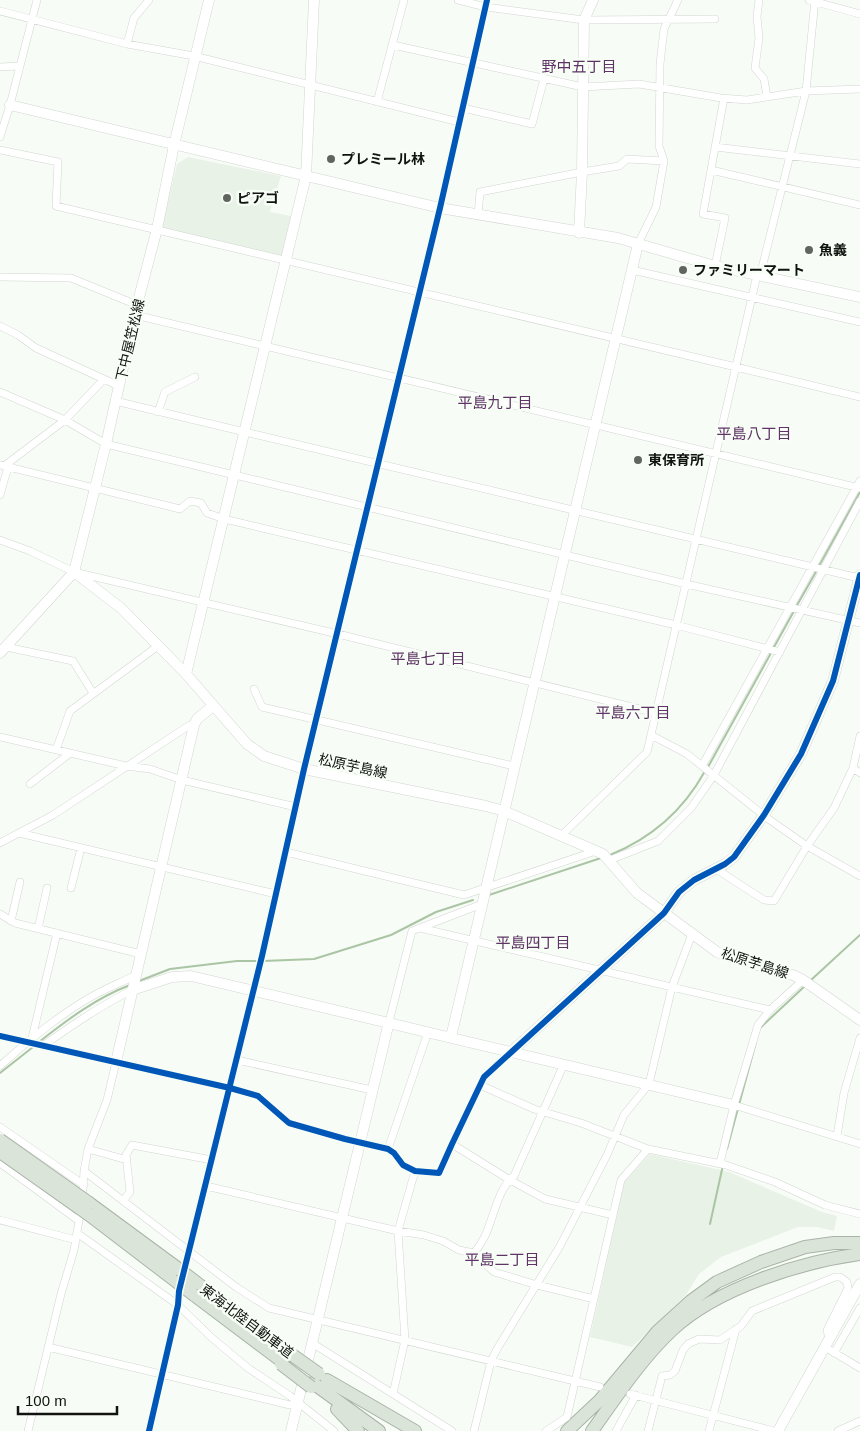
<svg xmlns="http://www.w3.org/2000/svg" width="860" height="1431" viewBox="0 0 860 1431" font-family="Helvetica,'Noto Sans JP',sans-serif">
  <style>
    .built { fill: #e8f2e6 }
    .lines { fill: none; stroke-linecap: round; stroke-linejoin: round }
    .stream { stroke: #aac5a4; stroke-width: 2 }
    .street-casing { stroke: #d2d6d2; stroke-width: 8 }
    .secondary-casing { stroke: #d2d6d2; stroke-width: 11 }
    .highway-casing { stroke: #a9b4a7; stroke-width: 14 }
    .street { stroke: #fefffe; stroke-width: 7 }
    .secondary { stroke: #fefffe; stroke-width: 10 }
    .highway { stroke: #dbe4d9; stroke-width: 12 }
    .highway-bridge-casing { stroke: #a9b4a7; stroke-width: 14; stroke-linecap: butt }
    .highway-bridge { stroke: #dbe4d9; stroke-width: 12 }
    .cycleway-casing { stroke: #f7fef5; stroke-width: 9 }
    .cycleway { stroke: #0057b8; stroke-width: 6 }
    .poi-dot { fill: #616560; stroke: #f7fef5; stroke-width: 2 }
    .labels { text-anchor: middle; stroke-width: 5; stroke-linejoin: round; paint-order: stroke }
    .poi-label { font-size: 14px; font-weight: bold; fill: #10130f; stroke: #f7fef5; text-anchor: start }
    .street-label { font-size: 14px; fill: #10130f; stroke: #f7fef5 }
    .neighbourhood-label { font-size: 15px; fill: #5f3367; stroke: #f7fef5 }
  </style>
  <rect width="100%" height="100%" fill="#f8fcf7"/>
  <path class="built" d="M188 157 281 176 270 212 291 216 282 255 280 256 163 229 162 226 177 164Z
    M650 1154 729 1172 822 1212 837 1216 834 1231 817 1227H798L721 1257 699 1274 686 1295 632 1347 590 1337 624 1183Z"/>
  <g class="lines">
    <path class="stream" d="M819 566 860 492
      M796 607 817 570
      M773 649 794 611
      M708 767 771 653
      M610 855C652 838 683 811 705 771
      M489 895 601 858
      M263 961 314 959 391 935 436 912 473 900
      M811 980 860 935
      M139 981 170 969 237 961H259
      M760 1028 806 985
      M39 1042C67 1020 96 998 130 985
      M0 1073 33 1047
      M727 1149 756 1042
      M710 1224 723 1165"/>
    <defs>
      <path id="street" d="M458 0 486 7 584 20 715 19
        M759 0 757 16 759 38 755 68 764 79 767 97
        M809 0 860 14
        M0 11 127 44 194 56 459 122
        M127 44 134 18 149 0
        M393 45 583 87 639 84 721 98 747 100 806 91 860 89
        M0 67 19 66
        M377 102 404 0
        M463 108 532 124 544 79
        M0 137 10 105 37 0
        M715 147 860 164
        M0 150 58 162 56 206 736 367 860 397
        M711 170 860 205
        M478 215 480 192 582 172 619 166 627 159 664 161
        M638 244 656 207 664 161 659 146 660 64 664 29 678 0
        M715 266 725 218 703 214 724 98
        M632 270 860 322
        M760 276 806 91 815 0
        M0 277 71 278 137 305
        M135 315 860 488
        M0 326 18 335 36 348 119 386
        M0 392 65 420 106 444 686 584 860 623
        M115 401 859 578
        M158 412 165 392 195 377
        M0 465 180 509 190 501 201 503 207 513 224 519 676 625 780 652
        M4 466 65 420 104 379
        M0 495 8 467
        M0 540 30 551 74 572 338 634 656 713
        M6 647 73 661 93 693
        M254 689 262 707 514 766
        M651 735 687 754 767 818 807 846 860 876
        M0 737 126 766 150 769 182 780 296 807
        M56 750 70 711 158 646
        M702 766 860 481
        M853 768 860 773
        M30 784 69 754
        M19 833 276 894
        M561 836 647 752 757 275
        M0 843 53 815 176 734 190 725H194
        M286 852 464 895 596 851
        M610 860 658 841 691 808 714 775 860 501
        M716 869 764 900 774 901 807 846 834 808 853 768 860 736
        M71 888 81 848
        M0 914 15 923 141 954
        M11 921 20 882
        M420 928 770 1010
        M38 929 47 888
        M389 1022 412 931 482 904
        M0 1036 230 1088 258 1096 289 1123 345 1139 388 1149 394 1153 403 1165 415 1171 439 1173 480 1085 484 1077 512 1051
        M32 1038 57 933
        M43 1046C72 1025 100 1006 132 990
        M237 1060 372 1090
        M0 1066C28 1040 67 1009 100 992 112 986 124 981 136 975
        M480 1085 534 1109 581 1123 648 1149
        M734 1105 860 1144
        M0 1127 84 1185
        M837 1136 844 1093 860 1038
        M452 1144 510 1180 545 1199 613 1215
        M88 1149 127 1160
        M388 1149 428 1032
        M0 1163 79 1221
        M720 1163 734 1105 758 1025 770 1010 803 980
        M84 1171 236 1287 269 1308 600 1387
        M206 1186 398 1231 424 1235 443 1241 459 1250 474 1253 494 1272 537 1285 594 1299
        M123 1201 130 1192 126 1155 132 1145 212 1160
        M0 1220 76 1240
        M77 1233 178 1305 212 1338 248 1368 290 1396 334 1431
        M474 1253C478 1248 482 1242 485 1236 494 1217 497 1190 514 1176L564 1064
        M312 1343 452 1431
        M48 1347 290 1405 298 1402
        M825 1347 860 1368
        M834 1353 860 1308
        M393 1394 405 1340 398 1231 415 1171
        M630 1394 774 1431
        M28 1431 61 1294 74 1250 82 1203 84 1171 88 1149 107 1100 116 1062
        M149 1431 178 1305 179 1291 262 956 304 769 440 208 487 0
        M474 1431 491 1361 497 1349 560 1246 607 1155 624 1115 649 1084 672 987 692 934
        M546 1431 567 1417 621 1180 648 1149 726 1165 775 1182 825 1205 860 1214
        M616 1431 636 1395
        M648 1431 662 1376 670 1375 675 1371 683 1350 688 1344 699 1339 720 1340 741 1326 752 1311 835 1277H840L847 1282 848 1288 827 1330 829 1339
        M709 1431 736 1329
        M838 1431 860 1421"/>
      <path id="secondary" d="M10 105 440 208 618 238 715 266 860 297
        M579 233 582 172 584 20 593 0
        M74 572 121 608 186 674 247 744 264 756 304 769 486 806 504 811 603 854 637 893 717 952 732 958 793 975 803 980 860 1020
        M0 653 74 572 106 444 137 305 157 229 174 145 209 0
        M186 674 306 176 314 0
        M132 990 172 977 191 976 734 1105
        M451 1037 638 244
        M512 1051 664 913 679 892 694 880 725 864 734 857 764 815 801 754 833 681 860 575
        M116 1062 194 725 197 719 213 706
        M291 1431 389 1022
        M778 1431 860 1284"/>
      <path id="highway" d="M89 1203 180 1270
        M88 1214 177 1282
        M197 1283 288 1352
        M194 1295 283 1362
        M327 1380 415 1431
        M313 1383 379 1431
        M337 1409 358 1431
        M567 1431 600 1400 657 1332 691 1301 717 1282 761 1262 805 1247 834 1243H860
        M592 1431C617 1396 641 1359 672 1330 717 1288 801 1262 860 1254"/>
    </defs>
    <use href="#street" class="street-casing"/>
    <use href="#secondary" class="secondary-casing"/>
    <use href="#highway" class="highway-casing"/>
    <use href="#street" class="street"/>
    <use href="#secondary" class="secondary"/>
    <use href="#highway" class="highway"/>
    <defs>
      <path id="highway-bridge" d="M0 1140 89 1203
        M0 1152 88 1214
        M180 1270 197 1283
        M177 1282 194 1295
        M288 1352 319 1374
        M281 1364 311 1387"/>
    </defs>
    <use href="#highway-bridge" class="highway-bridge-casing"/>
    <use href="#highway-bridge" class="highway-bridge"/>
    <defs>
      <path id="cycleway" d="M0 1036 230 1088 258 1096 289 1123 345 1139 388 1149 394 1153 403 1165 415 1171 439 1173 452 1144 484 1077 664 913 679 892 694 880 725 864 734 857 764 815 801 754 833 681 860 575
        M149 1431 178 1305 179 1291 262 956 304 769 440 208 487 0"/>
    </defs>
    <use href="#cycleway" class="cycleway-casing"/>
    <use href="#cycleway" class="cycleway"/>
  </g>
  <g class="poi-dot">
    <circle cx="331" cy="159" r="5"/>
    <circle cx="227" cy="198" r="5"/>
    <circle cx="809" cy="250" r="5"/>
    <circle cx="683" cy="270" r="5"/>
    <circle cx="638" cy="460" r="5"/>
  </g>
  <g class="labels">
    <g class="poi-label">
      <text x="341" y="164">プレミール林</text>
      <text x="237" y="203">ピアゴ</text>
      <text x="819" y="255">魚義</text>
      <text x="693" y="275">ファミリーマート</text>
      <text x="648" y="465">東保育所</text>
    </g>
    <g class="street-label">
      <text transform="translate(130 340) rotate(-77)" y="5">下中屋笠松線</text>
      <text transform="translate(353 766) rotate(12)" y="5">松原芋島線</text>
      <text transform="translate(755 963) rotate(18)" y="5">松原芋島線</text>
      <text transform="translate(247 1321) rotate(37)" y="5">東海北陸自動車道</text>
    </g>
    <g class="neighbourhood-label">
      <text x="579" y="72">野中五丁目</text>
      <text x="495" y="408">平島九丁目</text>
      <text x="754" y="439">平島八丁目</text>
      <text x="428" y="664">平島七丁目</text>
      <text x="633" y="718">平島六丁目</text>
      <text x="533" y="948">平島四丁目</text>
      <text x="502" y="1265">平島二丁目</text>
    </g>
  </g>
  <path d="M18 1406v8h99v-8" fill="none" stroke="#10130f" stroke-width="2.5"/>
  <text x="25" y="1406" font-size="15" fill="#10130f" stroke="#f7fef5" stroke-width="4" paint-order="stroke">100 m</text>
</svg>
